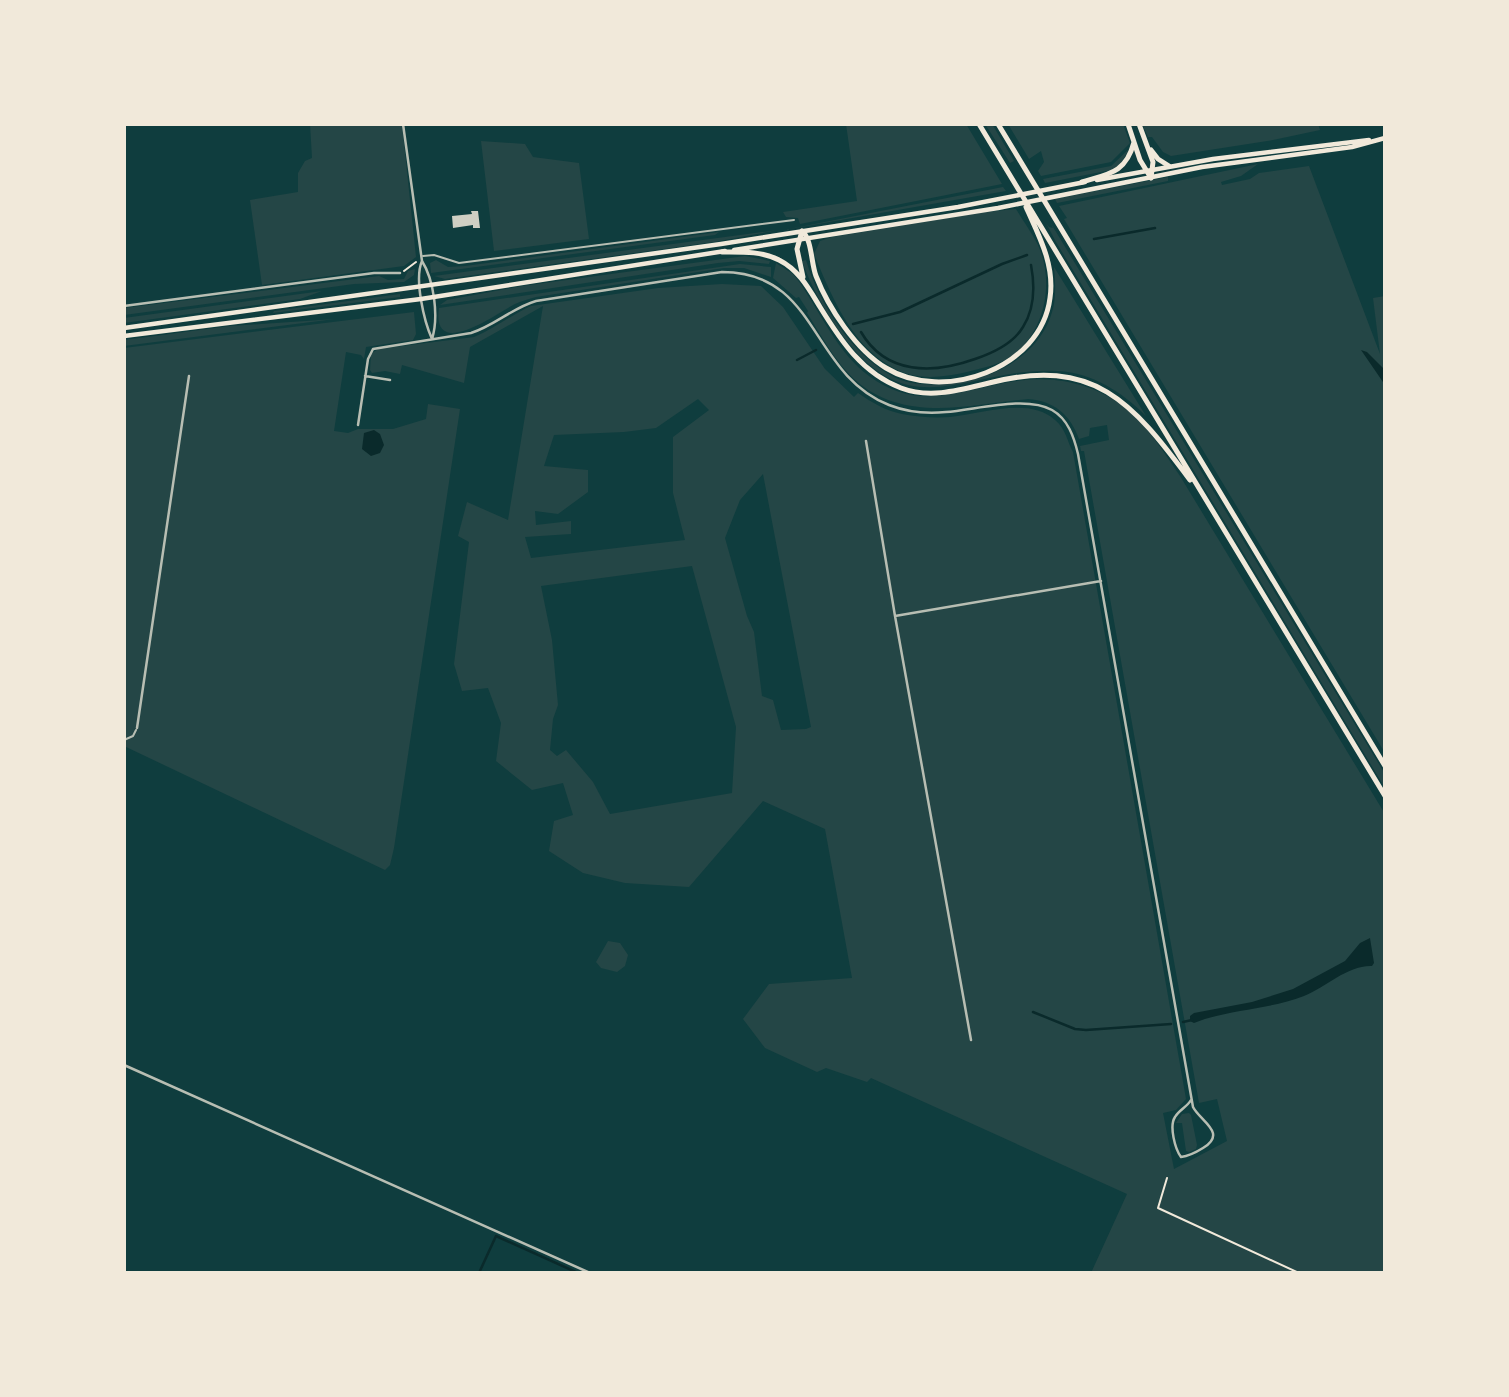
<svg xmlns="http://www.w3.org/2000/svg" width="1509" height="1397" viewBox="0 0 1509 1397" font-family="Ubuntu,sans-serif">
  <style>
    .green { fill: #244646; fill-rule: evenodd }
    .water { fill: #0a2a2b }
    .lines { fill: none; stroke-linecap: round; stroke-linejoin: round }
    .stream { stroke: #0a2a2b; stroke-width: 2.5 }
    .building { fill: #cfcfc3 }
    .path { stroke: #f1e9da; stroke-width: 2 }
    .service { stroke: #b8beb3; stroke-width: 2 }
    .minor { stroke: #b8beb3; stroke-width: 2.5 }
    .primary { stroke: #f1e9da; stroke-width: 4.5 }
    .motorway { stroke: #f1e9da; stroke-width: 5 }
  </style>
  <rect width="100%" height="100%" fill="#0f3d3e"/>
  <path class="green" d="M310 124H402L416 257 404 266 262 285 250 200 298 192V173L305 161 312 158Z
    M846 124H966L1002 184 800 224 798 218 786 217 783 212 857 201Z
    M985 124H992L1014 161 1010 163Z
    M1008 124H1123L1130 143 1111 162 1041 176 1038 171 1044 162 1041 151 1029 159Z
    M1142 124H1318L1320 130 1273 140 1171 156 1163 152 1152 137H1148Z
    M481 141 525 144 533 157 579 163 589 239 494 251Z
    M1130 148 1120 165 1111 170 1045 183 1043 179 1111 166Z
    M1258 164 1241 176 1221 182 1222 185 1250 179 1259 173 1309 166 1380 354 1373 298 1385 296V753L1064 219 1067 218 1059 206Z
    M1168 177V181L1057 203 1055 199Z
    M1003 187 1006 191 784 230Z
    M1016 209C1023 221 1032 233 1038 245 1055 282 1045 332 1012 356 999 365 982 368 967 372 940 378 914 381 890 366 851 344 830 293 814 254L820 241 832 237 985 212Z
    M1050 222 1385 774V788L1056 242 1046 223 1049 227 1053 228Z
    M778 230 714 242 445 279 434 276Z
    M719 232 715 235 431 273 430 263 436 260 448 267 465 266Z
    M745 256 770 261 769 264 739 261 718 263 440 305 447 300 522 286Z
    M806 260C819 304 852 355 894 377 912 386 932 385 952 383 997 379 1045 352 1054 304 1056 291 1055 279 1054 267L1146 416C1122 392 1093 373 1058 371 969 366 912 429 843 336 826 313 811 287 802 261Z
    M776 263 793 274 800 283C821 314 838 353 869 376 920 414 963 388 1017 381 1058 375 1100 385 1131 413 1151 431 1165 454 1180 476L1385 814V1273H1091L1127 1194 871 1078 867 1082 826 1068 817 1072 765 1048 743 1019 769 984 852 978 825 829 763 801 689 887 625 883 583 873 549 851 554 821 573 815 563 783 532 790 496 761 501 723 488 688 462 691 454 664 469 542 458 536 467 502 508 520 543 306 470 347 464 383 402 365 400 374 385 371 372 373 370 370 371 354 378 349 474 337C494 329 511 315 531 306L658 288 722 284 761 286 783 307 825 369 854 397 858 393C871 402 886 411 902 414 917 417 935 418 950 417 981 414 1029 396 1055 420 1066 429 1067 441 1073 452L1186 1099 1176 1110 1163 1113 1174 1169 1227 1141 1217 1099 1199 1103 1084 451H1081L1080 446 1109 440 1107 425 1090 428 1089 436 1079 439C1070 414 1054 401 1028 399 969 405 902 424 853 378 834 360 821 335 807 313L808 311 799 297 796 298 773 278ZM698 399 709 410 673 437V493L685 540 531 558 525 537 571 534V521L536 525 535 511 558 514 588 492V470L544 466 554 435 624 432 656 428ZM763 474 811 727 806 729 781 730 773 700 762 696 754 632 747 616 725 538 740 500ZM692 566 736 727 732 793 610 814 593 782 566 750 557 756 550 750 553 719 558 705 552 640 541 586Z
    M740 264 771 267V277L744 268H724L536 297C529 299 521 301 515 304 498 313 431 362 439 308Z
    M415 269 414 275 404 282 354 284 124 315V308L379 276 388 280 404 279 408 271Z
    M322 291 300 299 124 323V318Z
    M400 294V297L273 313 274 311Z
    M414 312 416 334 413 340 366 347 364 359 361 355 346 352 334 431 348 433 358 429H393L426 419 428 404 460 409 394 848 390 865 385 870 124 746V348Z
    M335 319 124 346V340L230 326Z
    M608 941 620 943 628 955 625 966 617 972 601 968 596 962Z
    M1189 1113 1191 1115 1197 1145 1196 1149 1189 1152 1186 1151 1182 1123H1176L1182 1114Z"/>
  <path class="water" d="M1361 350 1367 352 1385 370V385Z
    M374 430 380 434 384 445 380 453 371 456 362 449 364 433Z
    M1370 938 1374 963 1372 966C1348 965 1326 987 1304 996 1268 1010 1229 1009 1194 1023L1190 1021V1016L1194 1013 1252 1002 1293 989 1345 961 1360 943Z"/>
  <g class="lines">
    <path class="stream" d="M1094 239 1155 228
      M853 324 900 312 1002 264 1027 255
      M861 332C886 375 933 374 975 359 993 353 1013 344 1023 327 1035 308 1035 286 1031 265
      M797 360 816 350
      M1033 1012 1075 1029 1086 1030 1171 1024
      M1183 1022 1192 1020
      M479 1273 496 1236 578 1273"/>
  </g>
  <path class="building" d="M471 211H478L480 228H473V225L453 228 452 216 472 214Z"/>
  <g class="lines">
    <path class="path" d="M404 271 416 262
      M1167 1178 1158 1208 1299 1273"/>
    <path class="service" d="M423 256 434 255 459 263 794 220
      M124 740 133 736 136 730"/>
    <path class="minor" d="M403 124 422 261C434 280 439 317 432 339
      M422 261C414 279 424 321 432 339
      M124 306 374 273H400
      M365 376 390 380
      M358 425 368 359 373 349 471 333C494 326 512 308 536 301L722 272C819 272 809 373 889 405 907 412 927 414 946 412 975 410 1026 395 1052 410 1068 419 1074 437 1078 454L1193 1107C1200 1121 1228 1133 1203 1148 1195 1153 1189 1156 1181 1157 1175 1149 1169 1126 1175 1117 1179 1110 1187 1107 1191 1100
      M866 441 895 616 1101 581
      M895 616 971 1040
      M137 728 189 376
      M124 1065 590 1273"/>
    <path class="primary" d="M1097 180 1213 159 1369 140
      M734 250 998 208 1202 167 1352 147 1385 138
      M124 328 721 244 958 207 1085 182
      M124 336 421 299 725 251"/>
    <path class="motorway" d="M979 124 1385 796
      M998 124 1385 766
      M1128 124 1140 160 1151 178
      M1139 124 1153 162 1151 178
      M1151 150 1158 159 1169 166
      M1082 182C1109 174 1126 173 1134 142
      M802 231C812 239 811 263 816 276 828 307 856 350 886 368 943 403 1041 369 1050 298 1055 265 1039 236 1026 207
      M802 231 797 249 803 277
      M722 252C741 252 762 251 779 260 799 270 809 289 820 307 841 341 862 373 901 388 930 399 960 390 989 383 1094 356 1132 402 1190 480"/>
  </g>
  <rect width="1509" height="1397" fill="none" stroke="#f1e9da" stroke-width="252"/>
</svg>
